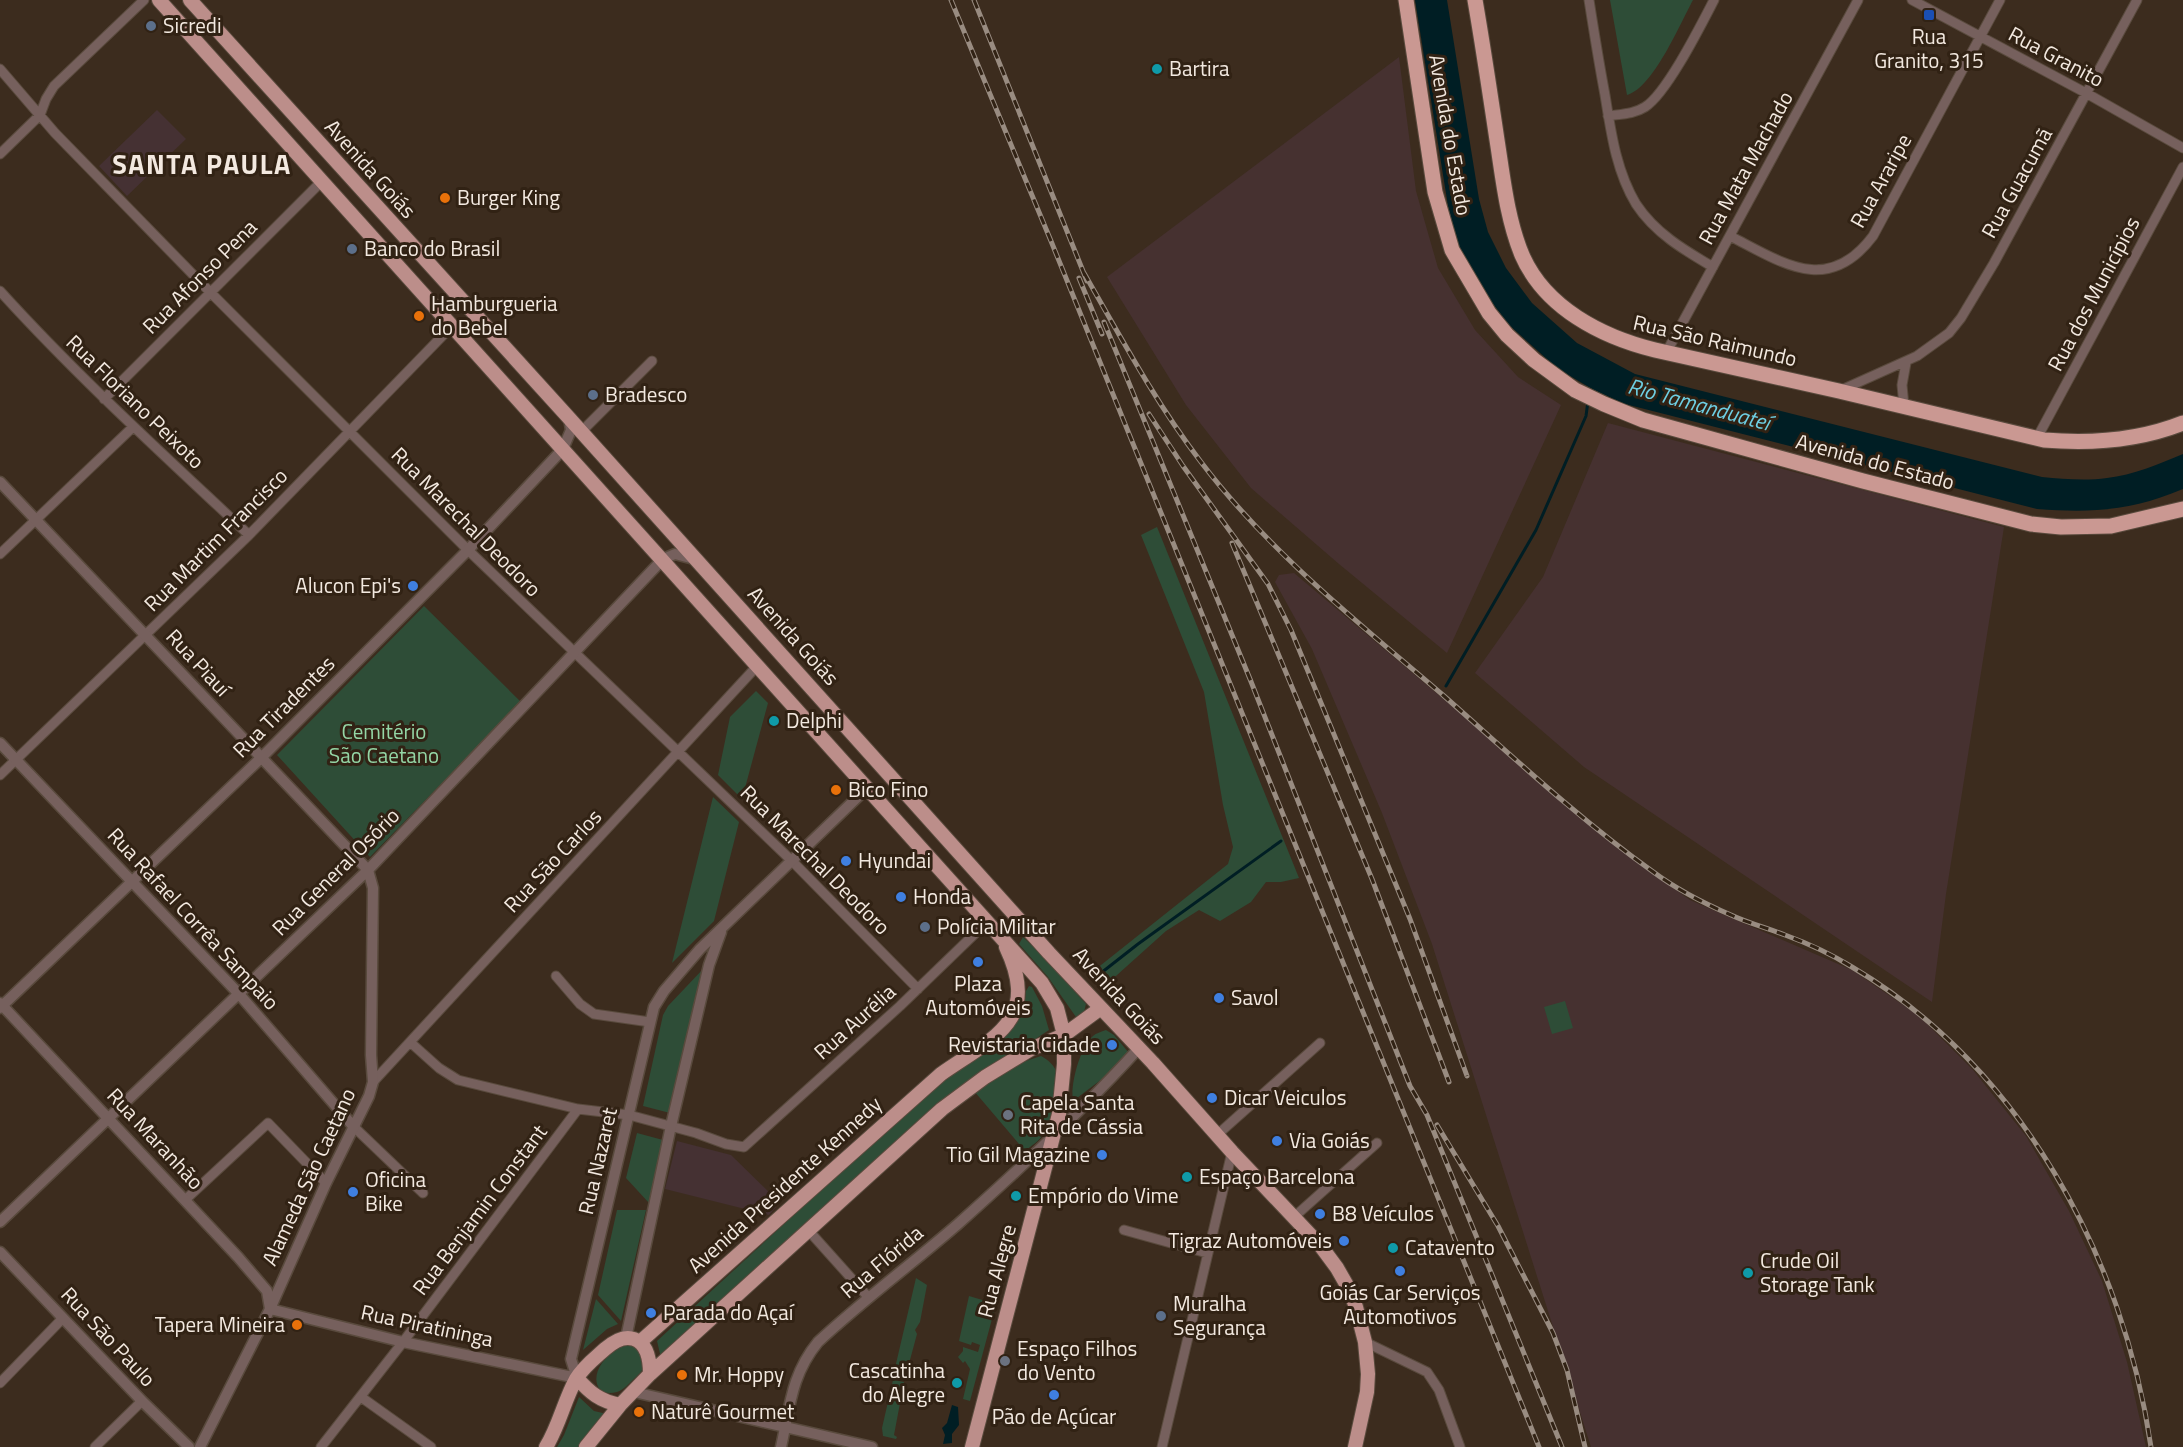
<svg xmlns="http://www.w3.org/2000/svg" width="2183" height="1447" viewBox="0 0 2183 1447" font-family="'Titillium Web',sans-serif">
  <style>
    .industrial { fill: #463130 }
    .education { fill: #453133 }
    .green { fill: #2e4d37 }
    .water { fill: #001e24 }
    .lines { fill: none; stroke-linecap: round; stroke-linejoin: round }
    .stream { stroke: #001e24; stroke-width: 3 }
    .minor-casing { stroke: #594a3d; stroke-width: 11 }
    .tertiary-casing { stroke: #594a3d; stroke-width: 13 }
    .primary-casing { stroke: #594a3d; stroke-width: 16 }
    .trunk-casing { stroke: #594a3d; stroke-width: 17 }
    .minor { stroke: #76605d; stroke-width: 9 }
    .tertiary { stroke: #76605d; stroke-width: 10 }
    .primary { stroke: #bc8e8a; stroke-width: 14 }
    .trunk { stroke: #ca9892; stroke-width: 15 }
    .rail-casing { stroke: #998c81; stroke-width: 5 }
    .rail { stroke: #312214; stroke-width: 3; stroke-dasharray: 9; stroke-linecap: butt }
    .transit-dot { fill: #1a4fb4; stroke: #312214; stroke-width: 2 }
    .service-dot { fill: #5c6f8a; stroke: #312214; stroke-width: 2 }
    .culture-dot { fill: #0f9aa8; stroke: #312214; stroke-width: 2 }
    .food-dot { fill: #e8710a; stroke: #312214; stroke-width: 2 }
    .shop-dot { fill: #3f7fe0; stroke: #312214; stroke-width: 2 }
    .worship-dot { fill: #6b7280; stroke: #312214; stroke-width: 2 }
    .labels { text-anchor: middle; stroke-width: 6; stroke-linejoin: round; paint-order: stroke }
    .poi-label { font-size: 21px; fill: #f3e9e0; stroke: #312214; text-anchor: start }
    .street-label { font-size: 21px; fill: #f3e9e0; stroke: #312214 }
    .park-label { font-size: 21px; fill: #94d6a5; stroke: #312214 }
    .water-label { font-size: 22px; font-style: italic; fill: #6ecfe3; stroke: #312214 }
    .district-label { font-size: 27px; font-weight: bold; letter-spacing: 1.5px; fill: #f3e9e0; stroke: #312214 }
  </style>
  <rect width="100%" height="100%" fill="#3c2c1e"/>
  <path class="industrial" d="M1399 57 1416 191 1438 268 1475 330 1518 377 1561 405 1447 653 1339 564 1251 488 1186 405 1107 277Z
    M1608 423 2004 527 1946 894 1932 1002 1584 767 1475 673 1543 577Z
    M1294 573 1632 858 1690 900 1852 970 1918 1015 1973 1070 2026 1136 2069 1211 2102 1281 2127 1362 2146 1447H1591L1432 944 1382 813 1312 649 1275 582 1279 575Z"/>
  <path class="education" d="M157 110 186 139 127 196 99 166Z
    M677 1141 731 1155 776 1199V1207L769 1215 665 1189Z"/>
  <path class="green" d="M1610 0H1693C1680 24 1653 88 1627 95Z
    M1157 527 1299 878 1281 882H1266L1251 902 1220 921 1199 910 1166 931 1107 984 1096 969 1228 864 1233 847 1223 805 1204 692 1141 535Z
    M424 606 521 702 370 857 277 755Z
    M756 691 768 703 742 799 718 775 730 717Z
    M713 797 739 822 714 921 672 963Z
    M1023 937 1045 958 1086 1004 1084 1012 1076 1017 1048 977 1019 944Z
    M704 968 670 1113 643 1106 663 1015 668 1006Z
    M1029 986 1032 987 1042 1006 1049 1030 958 1090 661 1358 657 1341 898 1119 945 1080 1001 1040 1011 1029 1024 1010 1026 991Z
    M1565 1001 1573 1028 1552 1034 1544 1007Z
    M1106 1030 1114 1035 1129 1053 1110 1073 1073 1101C1070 1085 1080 1047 1093 1036 1096 1033 1101 1032 1106 1030Z
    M1041 1056C1048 1060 1055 1065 1057 1074 1059 1087 1052 1125 1043 1135 1039 1141 1031 1146 1025 1151L974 1091 1017 1064Z
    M637 1133 663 1140 649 1203 626 1178Z
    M617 1210H646L621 1321 598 1295Z
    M916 1278 927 1285 920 1322 915 1330 917 1334 907 1371 895 1368Z
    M969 1296 996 1304 970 1401 963 1399 970 1369 965 1361 963 1363 958 1357 963 1351V1347L978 1352 980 1345 972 1342 971 1345 959 1341Z
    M596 1299 618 1324 607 1329 583 1350Z
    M629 1345 635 1347 641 1352C642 1356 644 1362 643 1366 643 1371 639 1374 636 1377 630 1382 624 1390 617 1392 596 1398 591 1378 602 1363 609 1354 618 1346 629 1345Z
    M893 1380 904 1382 894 1435 897 1437 896 1439 883 1436 882 1428Z
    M579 1397 594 1411 607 1414 581 1447H557L564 1435Z"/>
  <path class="water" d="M1415 0H1447L1479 199 1488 232 1506 268 1532 303 1577 343 1635 374 2042 477C2063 479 2086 481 2107 478 2133 475 2159 464 2183 454V489C2131 511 2092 513 2037 509L1625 404 1594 390 1558 369 1508 324 1479 285 1458 244 1448 206Z
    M952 1405 958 1407 959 1425 952 1434V1443L943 1444 945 1435 942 1428 947 1423Z"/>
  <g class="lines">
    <path class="stream" d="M1446 686 1536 530 1586 416 1588 401
      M1101 973 1138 944 1281 841"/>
    <defs>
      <path id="minor" d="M1589 0C1594 32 1599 63 1605 95 1611 132 1616 171 1636 204 1655 233 1684 250 1713 267
        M1912 0 2086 93 2183 148
        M0 69 55 133 210 292 468 550 792 861 918 989
        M1608 116C1621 114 1634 114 1645 107 1667 93 1701 25 1714 0
        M0 154 40 115 46 99 54 86 144 0
        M1730 236C1783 263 1828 296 1873 236L2000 0
        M0 291C78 377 164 455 249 535
        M1666 353 1858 0
        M1839 391 1917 356 1949 333 1961 318 1994 263 2137 0
        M104 399 322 181
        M1904 406 1902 385 1906 363
        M581 432 652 361
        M2037 438 2183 167
        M0 554 133 427
        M0 775 249 535 452 326
        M556 976 580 1004 594 1014 650 1022
        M410 1042 439 1068 458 1080 578 1109 629 1115 696 1133 726 1144 744 1147 900 1006 988 921
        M373 1082 758 665
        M353 1126 423 1193
        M1217 1135 1320 1043
        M185 1200 268 1123 326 1183
        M1294 1217 1377 1143
        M1124 1230 1207 1253
        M809 1231 869 1298
        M1365 1342 1427 1372 1439 1390 1460 1447
        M0 1383 63 1318
        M361 1397 431 1447
        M95 1447 142 1401
        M321 1447 403 1342 578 1109
        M1162 1447 1232 1152"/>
      <path id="tertiary" d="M0 482 368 870 373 888 371 1055 373 1082 369 1096 326 1183 270 1309 200 1447
        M0 743 239 994 353 1126
        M0 1003 238 1257 267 1291 270 1309
        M0 1008 261 758 468 550 563 449 571 430 569 418
        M0 1222 368 870 663 559 675 554 694 559
        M0 1252 142 1401 189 1447
        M270 1309 403 1342 577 1378
        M626 1338 671 1126 709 965 721 932
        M577 1378 571 1359 654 1007 664 991 700 949 867 788
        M634 1392 872 1447
        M781 1447C790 1407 791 1375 818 1342 863 1300 912 1264 958 1224 1021 1168 1083 1110 1139 1048"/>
      <path id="primary" d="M159 0 1042 983 1057 1008 1064 1035V1064L1059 1114 972 1447
        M190 0 569 418 1049 953 1153 1063 1232 1152 1320 1245 1337 1268 1349 1289 1356 1307 1365 1342 1368 1374 1367 1392 1355 1447
        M640 1342 941 1074C994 1037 1041 1021 1006 947
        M577 1378C590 1393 600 1401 620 1405
        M546 1447C559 1426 564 1401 576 1379 583 1367 595 1358 605 1349 613 1342 623 1335 634 1339 648 1344 650 1362 650 1374
        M586 1447 620 1405 650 1374 942 1109 985 1077 1031 1049 1064 1035 1101 1008"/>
      <path id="trunk" d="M1406 0 1435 192 1452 250 1489 313 1507 335 1534 360 1575 390 1604 404 1643 420 1863 481 2031 524 2061 527 2111 526 2183 509
        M1475 0C1483 46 1490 93 1497 140 1503 178 1507 219 1522 255 1545 308 1602 337 1655 350L1839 391 2044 440C2092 444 2138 441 2183 423"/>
    </defs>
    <use href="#minor" class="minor-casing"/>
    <use href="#tertiary" class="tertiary-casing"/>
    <use href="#primary" class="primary-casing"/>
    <use href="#trunk" class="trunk-casing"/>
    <use href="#minor" class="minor"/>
    <use href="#tertiary" class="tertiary"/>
    <use href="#primary" class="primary"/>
    <use href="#trunk" class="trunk"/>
    <defs>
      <path id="rail" d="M951 0 1051 241 1539 1447
        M974 0 1087 281
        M1084 273C1121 338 1156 403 1201 462 1269 552 1359 623 1444 696 1511 755 1579 819 1652 871 1676 889 1703 903 1731 915 1748 923 1767 928 1785 935 1807 943 1831 954 1852 967 2021 1067 2123 1256 2151 1447
        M1079 278 1102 334
        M1104 322 1250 679 1410 1086 1427 1115 1562 1447
        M1149 414 1183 466 1268 584 1291 630 1410 919 1467 1076
        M1232 543 1372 879 1449 1082
        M1437 1125 1498 1226 1553 1333 1567 1370 1585 1447"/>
    </defs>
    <use href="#rail" class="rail-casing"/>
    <use href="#rail" class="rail"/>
  </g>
  <rect class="transit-dot" x="1923" y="9" width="12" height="12" rx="3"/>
  <g class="service-dot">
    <circle cx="151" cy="26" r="6"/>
    <circle cx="352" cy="249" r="6"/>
    <circle cx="593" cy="395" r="6"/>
    <circle cx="925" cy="927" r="6"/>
    <circle cx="1161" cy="1316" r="6"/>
  </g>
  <g class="culture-dot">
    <circle cx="1157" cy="69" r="6"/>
    <circle cx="774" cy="721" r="6"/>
    <circle cx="1187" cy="1177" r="6"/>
    <circle cx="1016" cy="1196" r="6"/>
    <circle cx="1393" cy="1248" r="6"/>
    <circle cx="1748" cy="1273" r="6"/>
    <circle cx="957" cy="1383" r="6"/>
  </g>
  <g class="food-dot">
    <circle cx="445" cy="198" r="6"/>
    <circle cx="419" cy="316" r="6"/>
    <circle cx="836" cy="790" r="6"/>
    <circle cx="297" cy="1325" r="6"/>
    <circle cx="682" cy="1375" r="6"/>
    <circle cx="639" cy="1412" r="6"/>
  </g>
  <g class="shop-dot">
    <circle cx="413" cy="586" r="6"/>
    <circle cx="846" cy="861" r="6"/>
    <circle cx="901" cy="897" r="6"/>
    <circle cx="978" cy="962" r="6"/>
    <circle cx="1219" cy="998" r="6"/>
    <circle cx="1112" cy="1045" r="6"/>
    <circle cx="1212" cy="1098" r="6"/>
    <circle cx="1277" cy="1141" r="6"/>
    <circle cx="1102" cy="1155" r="6"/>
    <circle cx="353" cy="1192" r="6"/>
    <circle cx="1320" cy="1214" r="6"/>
    <circle cx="1344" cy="1241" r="6"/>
    <circle cx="1400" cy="1271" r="6"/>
    <circle cx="651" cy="1313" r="6"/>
    <circle cx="1054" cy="1395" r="6"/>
  </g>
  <g class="worship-dot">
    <circle cx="1008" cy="1115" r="6"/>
    <circle cx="1005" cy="1361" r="6"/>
  </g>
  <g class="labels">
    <g class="poi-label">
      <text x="163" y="33">Sicredi</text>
      <text x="1929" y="44" text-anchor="middle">Rua<tspan x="1929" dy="24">Granito, 315</tspan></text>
      <text x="1169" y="76">Bartira</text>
      <text x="457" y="205">Burger King</text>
      <text x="364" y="256">Banco do Brasil</text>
      <text x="431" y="311">Hamburgueria<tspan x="431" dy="24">do Bebel</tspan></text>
      <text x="605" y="402">Bradesco</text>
      <text x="401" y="593" text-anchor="end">Alucon Epi's</text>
      <text x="786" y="728">Delphi</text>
      <text x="848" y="797">Bico Fino</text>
      <text x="858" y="868">Hyundai</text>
      <text x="913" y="904">Honda</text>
      <text x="937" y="934">Polícia Militar</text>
      <text x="978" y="991" text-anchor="middle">Plaza<tspan x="978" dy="24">Automóveis</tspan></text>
      <text x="1231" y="1005">Savol</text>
      <text x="1100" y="1052" text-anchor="end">Revistaria Cidade</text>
      <text x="1224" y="1105">Dicar Veiculos</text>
      <text x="1020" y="1110">Capela Santa<tspan x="1020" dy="24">Rita de Cássia</tspan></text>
      <text x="1289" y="1148">Via Goiás</text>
      <text x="1090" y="1162" text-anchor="end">Tio Gil Magazine</text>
      <text x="1199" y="1184">Espaço Barcelona</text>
      <text x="365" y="1187">Oficina<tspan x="365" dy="24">Bike</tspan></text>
      <text x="1028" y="1203">Empório do Vime</text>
      <text x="1332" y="1221">B8 Veículos</text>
      <text x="1332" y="1248" text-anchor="end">Tigraz Automóveis</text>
      <text x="1405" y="1255">Catavento</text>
      <text x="1760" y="1268">Crude Oil<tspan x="1760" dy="24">Storage Tank</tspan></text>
      <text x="1400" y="1300" text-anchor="middle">Goiás Car Serviços<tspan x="1400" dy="24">Automotivos</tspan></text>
      <text x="1173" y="1311">Muralha<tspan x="1173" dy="24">Segurança</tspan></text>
      <text x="663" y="1320">Parada do Açaí</text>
      <text x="285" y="1332" text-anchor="end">Tapera Mineira</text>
      <text x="1017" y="1356">Espaço Filhos<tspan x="1017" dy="24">do Vento</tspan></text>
      <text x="945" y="1378" text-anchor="end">Cascatinha<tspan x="945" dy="24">do Alegre</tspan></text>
      <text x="694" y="1382">Mr. Hoppy</text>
      <text x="651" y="1419">Naturê Gourmet</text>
      <text x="1054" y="1424" text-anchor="middle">Pão de Açúcar</text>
    </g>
    <g class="street-label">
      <text transform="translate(2056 57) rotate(28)" y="7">Rua Granito</text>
      <text transform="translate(1450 135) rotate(80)" y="7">Avenida do Estado</text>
      <text transform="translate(1746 168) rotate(-61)" y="7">Rua Mata Machado</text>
      <text transform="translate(370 169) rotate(48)" y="7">Avenida Goiás</text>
      <text transform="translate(1881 181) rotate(-61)" y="7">Rua Araripe</text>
      <text transform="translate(2017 183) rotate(-61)" y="7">Rua Guacumã</text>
      <text transform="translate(200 277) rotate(-45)" y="7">Rua Afonso Pena</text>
      <text transform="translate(2094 294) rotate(-62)" y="7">Rua dos Municípios</text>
      <text transform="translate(1715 341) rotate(13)" y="7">Rua São Raimundo</text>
      <text transform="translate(135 402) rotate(44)" y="7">Rua Floriano Peixoto</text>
      <text transform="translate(1875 462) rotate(15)" y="7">Avenida do Estado</text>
      <text transform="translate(466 522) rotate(45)" y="7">Rua Marechal Deodoro</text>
      <text transform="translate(216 540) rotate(-45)" y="7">Rua Martim Francisco</text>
      <text transform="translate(793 636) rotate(48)" y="7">Avenida Goiás</text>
      <text transform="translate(198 663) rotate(47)" y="7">Rua Piauí</text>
      <text transform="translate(284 707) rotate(-45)" y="7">Rua Tiradentes</text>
      <text transform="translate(815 860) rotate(45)" y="7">Rua Marechal Deodoro</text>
      <text transform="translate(553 861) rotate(-47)" y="7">Rua São Carlos</text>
      <text transform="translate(336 872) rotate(-45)" y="7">Rua General Osório</text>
      <text transform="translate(193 919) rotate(47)" y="7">Rua Rafael Corrêa Sampaio</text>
      <text transform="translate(1119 996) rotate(47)" y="7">Avenida Goiás</text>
      <text transform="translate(855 1022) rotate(-42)" y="7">Rua Aurélia</text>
      <text transform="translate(155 1139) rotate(47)" y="7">Rua Maranhão</text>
      <text transform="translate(598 1161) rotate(-77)" y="7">Rua Nazaret</text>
      <text transform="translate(309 1177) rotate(-65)" y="7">Alameda São Caetano</text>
      <text transform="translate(785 1185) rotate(-42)" y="7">Avenida Presidente Kennedy</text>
      <text transform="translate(480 1210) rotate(-53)" y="7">Rua Benjamin Constant</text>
      <text transform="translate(882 1262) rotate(-40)" y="7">Rua Flórida</text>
      <text transform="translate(997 1271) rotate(-75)" y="7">Rua Alegre</text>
      <text transform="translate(427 1326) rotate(12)" y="7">Rua Piratininga</text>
      <text transform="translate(108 1337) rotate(47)" y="7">Rua São Paulo</text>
    </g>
    <g class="park-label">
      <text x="384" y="739">Cemitério<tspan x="384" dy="24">São Caetano</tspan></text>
    </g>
    <g class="water-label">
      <text transform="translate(1699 404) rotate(15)" y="8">Rio Tamanduateí</text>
    </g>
    <g class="district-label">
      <text x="202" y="174">SANTA PAULA</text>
    </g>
  </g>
</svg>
